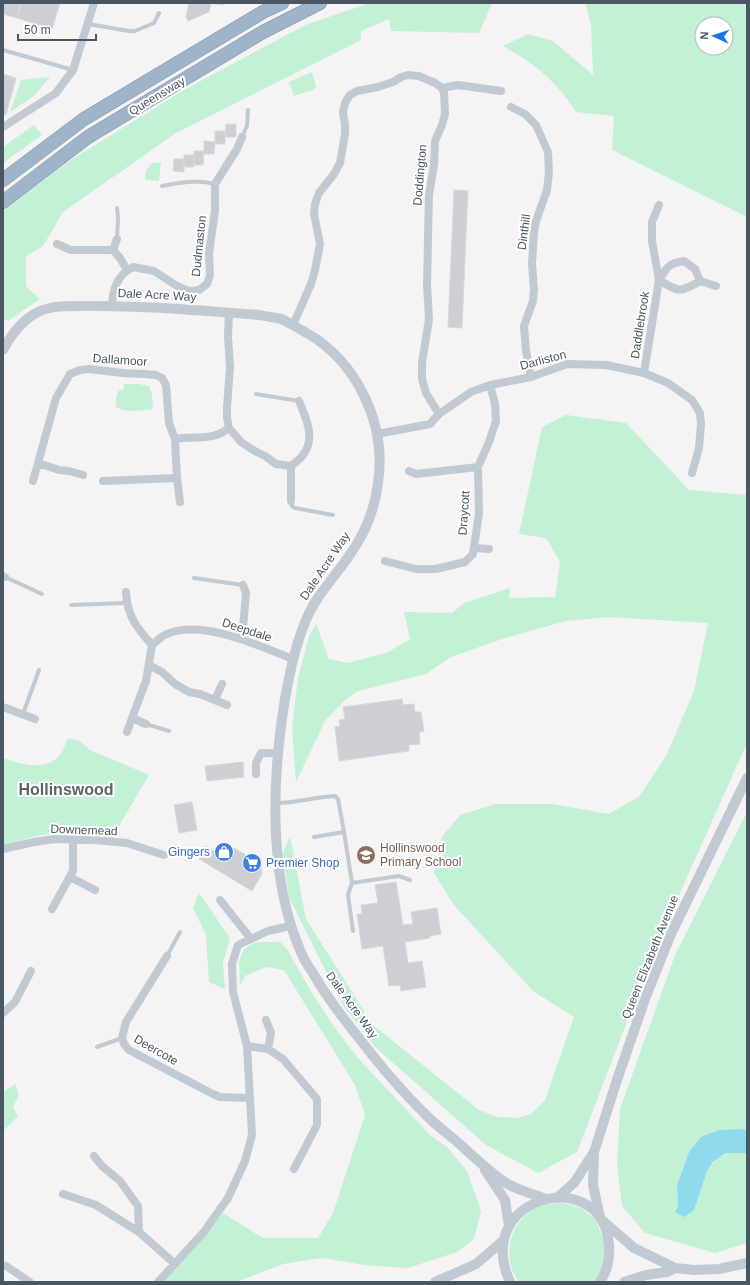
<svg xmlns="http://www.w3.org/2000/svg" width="750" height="1285" viewBox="0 0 750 1285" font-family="Helvetica,sans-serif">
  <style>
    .green { fill: #c3f1d5; fill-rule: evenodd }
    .water { fill: #90daee }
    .building { fill: #cdcfd5; stroke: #d7d9de }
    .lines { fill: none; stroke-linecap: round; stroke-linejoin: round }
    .trunk-casing { stroke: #7690ad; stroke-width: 14 }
    .service { stroke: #c1cad2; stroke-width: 4 }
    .minor { stroke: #c1cad2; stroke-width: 8 }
    .tertiary { stroke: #c1cad2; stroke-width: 10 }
    .trunk { stroke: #9fb4c9; stroke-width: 13 }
    .labels { text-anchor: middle; stroke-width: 4; stroke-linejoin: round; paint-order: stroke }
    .street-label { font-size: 12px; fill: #4a5661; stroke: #fff }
    .education-label { font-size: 12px; fill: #785e54; stroke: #fff; text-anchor: start }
    .shop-label { font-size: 12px; fill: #366cbe; stroke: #fff; text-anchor: end }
    .district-label { font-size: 16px; font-weight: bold; fill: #5f6368; stroke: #fff }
  </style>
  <rect width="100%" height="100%" fill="#f5f3f3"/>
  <path class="green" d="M370 3H492L479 33 391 31 389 19 361 31V40L176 133 63 212 43 246 26 256V286L40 299 8 321 3 319V211L71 160 184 90 305 25Z
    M585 3H747V217L612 150 614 116 576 112C556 81 535 64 503 46L528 34 553 41 593 75 591 25ZM702 24H726V48H702Z
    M312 72 316 87 313 90 294 96 289 82Z
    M50 77 35 95 10 112 21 80Z
    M34 125 42 135 3 163V147Z
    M161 162 159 181 145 180 146 171 152 163Z
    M124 384H139L149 386 152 395 153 409C140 410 128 414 116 407V399L118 391 123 390Z
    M566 415 626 423 689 490 747 495V743L679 895 638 993 577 1152 538 1173 486 1145 375 1047 342 1004 289 897 283 853 290 836 306 919 373 1025 479 1110 497 1117 518 1118 531 1114 545 1100 574 1017 533 991 453 904 434 873 442 837 460 815 495 804H552L609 814 640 796 667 754 694 691 708 623 609 617 566 621 502 639 451 657 426 674 358 691 345 700 325 721 296 782 292 728 298 678 309 636 316 624 329 659 348 663 388 652 410 639 404 612 452 613 464 603 510 588 509 598 555 597 560 562 546 538 519 534 542 427Z
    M68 738 80 741 90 750 149 775 113 836C87 833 58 831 33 837 23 839 13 843 3 846V758C21 765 49 772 61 753 64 748 66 743 68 738Z
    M747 812V1130L742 1129 701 1137 689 1152 677 1185 678 1207C687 1196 715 1157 725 1153 731 1151 741 1152 747 1153V1243L715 1253 645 1233 622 1206 617 1166 620 1109 675 955Z
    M199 893 230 938 223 963 225 989 209 982 206 935 193 908Z
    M256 942H280L287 949 312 993 335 1028 357 1057 431 1136 446 1146 467 1171 481 1211 474 1239 457 1252 408 1268 364 1265 322 1258 283 1264 237 1282H163L223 1213 263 1238H318L333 1213 365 1115 355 1085 284 970 266 967 245 976 240 986 239 961 244 949Z
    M15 1084 19 1095 13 1107 18 1116 3 1131V1092Z
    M564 1203 581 1208 595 1219 608 1250 598 1282H519C501 1259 509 1223 534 1209 544 1204 554 1203 564 1203Z"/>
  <path class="water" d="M742 1129 747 1130V1153H725L713 1162 707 1171 694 1210 684 1217 675 1212 678 1207 677 1185 689 1152 701 1137 719 1130Z"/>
  <path class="building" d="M3 3H21L17 18 3 14Z
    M22 3H60L52 29 17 18Z
    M188 3H224L223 5 211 3 209 12 188 21 186 16 189 3Z
    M3 74 16 78 6 115 3 114Z
    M226 124H236V137H225Z
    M215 131H225V144H215Z
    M204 141 215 142 214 154H204Z
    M194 151H204L203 165H194Z
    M184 155H194V167H184Z
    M174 159H184V172L173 171Z
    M454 190 468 191 462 328 448 327Z
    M402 699 403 705 414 704 415 712H421L424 731 419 732 420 744 409 745V751L339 761 335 727 340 726 339 720 345 719 343 707Z
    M243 762 244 777 207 781 205 766Z
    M192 802 197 830 179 833 174 805Z
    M206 846 214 851 218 846 230 853 234 848 261 864 262 874 252 891 199 859Z
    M396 882 403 925 413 924 411 912 437 908 441 934 430 936V938L405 942 408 963 422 961 426 987 401 991 400 985 389 986 383 946 362 949 357 914H362L361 905 378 903 375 885Z"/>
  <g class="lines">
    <defs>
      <path id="trunk" d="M3 180 84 119 263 12 282 3
        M3 202 88 137 263 32 320 3"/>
    </defs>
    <use href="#trunk" class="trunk-casing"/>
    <path class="service" d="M88 24 129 31H135L154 23 159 13
      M3 50 73 70
      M242 137 247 126 248 110
      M162 186C179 183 197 179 215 184
      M117 208 118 218 117 239
      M256 394 299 401
      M291 501 292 506 295 508 333 515
      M5 577 42 594
      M194 578 243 585
      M71 605 126 603
      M23 714 39 670
      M146 724 169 731
      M276 803C296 803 315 797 335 796L338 799 344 832 314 837
      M344 832 352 883 348 895 353 931
      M352 883 399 876 410 880
      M167 956 180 932
      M97 1047 122 1038"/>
    <path class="minor" d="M442 88 458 85 501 91
      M511 107 525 114 536 125 548 152 549 172 547 190 536 221 534 232 532 264 534 290 533 301 524 326 526 351 531 377
      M3 127 56 93 73 70 94 3
      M57 244 71 250H113L120 258 127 270
      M113 250 117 239
      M684 261 695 269 700 281C680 293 678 292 659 280 667 267 669 263 684 261Z
      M700 281 716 286
      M112 305C113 289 117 275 133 267L154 271 177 286 189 291 199 290 207 284 210 275 209 253 215 211V184L237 149 242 137
      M229 313 228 336 230 367 227 408V418L229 428 241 442 253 450 265 456 276 464 291 466C295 463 300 459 303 455 316 438 306 418 299 401
      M293 325 311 284 315 270 320 244 314 214 315 204 319 193 334 174 340 163 345 134V124L343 113 344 107 346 101 350 95 357 91 378 87 393 82 401 77 408 75 419 76 435 83 442 88 444 93 445 114 442 125 435 141 434 165 429 195 427 284 429 319 422 363V379L426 393 439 414
      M644 373 659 280 652 241V222L659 205
      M377 434 430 424 439 414 471 392 490 385 531 377 567 364 606 365 644 373 668 383 692 400 700 413 701 424 699 448 692 473
      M175 439 177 478 180 502
      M38 463 59 470 69 471 83 475
      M409 471 416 474 478 467
      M33 481 56 398 70 374 80 370 89 369 123 373 144 374 156 375 162 378 166 385 169 423 175 439C196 435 211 442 229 428
      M103 481 177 478
      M291 501V466
      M474 548 489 549
      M385 561 416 569H436L465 562 473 554 479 513 478 467 489 442 496 421 495 404 490 385
      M3 576 5 577
      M126 592C127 616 137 628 152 645
      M242 639 246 593 243 585
      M149 665 162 672 175 684 189 692 200 694 227 705
      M215 700 222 684
      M3 707 35 719
      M132 718 146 681 152 645C157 641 161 636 167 634 203 619 259 646 293 659
      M127 732 132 718 146 724
      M256 774V763L261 753H277
      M3 849 34 842 55 839 95 840 127 843 164 855
      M70 877 95 890
      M220 900 251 939
      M52 909 73 871V840
      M167 956 126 1022 122 1038 124 1044 129 1050 211 1093 220 1097 249 1098
      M3 1013 15 1002 31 971
      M266 1020 271 1033 268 1049
      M247 1046 268 1049 283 1059 317 1099V1125L294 1169
      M94 1156 102 1166 120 1181 138 1206 139 1232 175 1264
      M63 1194 96 1205 139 1232
      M6 1266 30 1282
      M158 1282 203 1233 228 1198 245 1161 252 1135 247 1046 233 992 232 964 238 945 268 931 290 926"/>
    <path class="tertiary" d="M3 350C11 335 22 320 38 312 52 305 70 306 86 306 144 305 202 311 260 315 267 317 274 317 281 319 289 322 297 328 305 332 357 361 387 424 378 483 375 508 365 533 351 553 336 576 316 595 306 620 295 646 290 672 285 699 272 778 268 875 300 950 303 958 308 966 313 973 330 1003 352 1029 373 1056 389 1076 406 1095 424 1113 436 1126 451 1136 464 1148 478 1161 491 1173 506 1183 518 1190 533 1194 546 1199
      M594 1152 593 1185 600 1217
      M485 1170 505 1200 509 1226
      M558 1197 574 1183 594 1152 617 1080 645 999 671 934 747 778
      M603 1221 634 1248 675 1268 694 1270 719 1269 747 1263
      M435 1282 476 1264 504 1240
      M510 1282C472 1198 595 1165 608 1238 611 1254 609 1268 600 1282
      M624 1282 646 1275 667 1272 675 1268"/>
    <use href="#trunk" class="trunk"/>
  </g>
  <defs>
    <symbol id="shop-disc" viewBox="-11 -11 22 22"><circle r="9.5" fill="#3f7fe0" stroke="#fff"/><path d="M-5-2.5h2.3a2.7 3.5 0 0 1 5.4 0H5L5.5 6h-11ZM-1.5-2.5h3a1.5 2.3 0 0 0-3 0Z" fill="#fff"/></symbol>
    <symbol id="school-disc" viewBox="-11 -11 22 22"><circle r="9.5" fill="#8d6e63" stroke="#fff"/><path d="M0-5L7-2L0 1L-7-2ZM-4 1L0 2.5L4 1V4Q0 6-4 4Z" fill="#fff"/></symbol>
    <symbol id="supermarket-disc" viewBox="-11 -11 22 22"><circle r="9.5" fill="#3f7fe0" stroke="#fff"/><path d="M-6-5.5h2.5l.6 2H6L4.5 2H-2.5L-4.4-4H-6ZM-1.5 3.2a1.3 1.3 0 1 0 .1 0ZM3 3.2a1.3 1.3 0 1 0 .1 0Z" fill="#fff"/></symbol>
  </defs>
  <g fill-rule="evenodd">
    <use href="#shop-disc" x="213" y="841" width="22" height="22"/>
    <use href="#school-disc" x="355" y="844" width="22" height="22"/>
    <use href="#supermarket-disc" x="241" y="852" width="22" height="22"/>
  </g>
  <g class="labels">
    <g class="street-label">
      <text transform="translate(157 96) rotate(-31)" y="4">Queensway</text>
      <text transform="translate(420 175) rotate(-85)" y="4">Doddington</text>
      <text transform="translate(524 232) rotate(-82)" y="4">Dinthill</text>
      <text transform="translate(199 246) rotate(-84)" y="4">Dudmaston</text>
      <text transform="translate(157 295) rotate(3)" y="4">Dale Acre Way</text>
      <text transform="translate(640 325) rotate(-81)" y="4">Daddlebrook</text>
      <text transform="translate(120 360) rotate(4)" y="4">Dallamoor</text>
      <text transform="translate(543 360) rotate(-15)" y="4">Darliston</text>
      <text transform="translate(464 513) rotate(-86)" y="4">Draycott</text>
      <text transform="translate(325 566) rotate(-56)" y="4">Dale Acre Way</text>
      <text transform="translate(247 630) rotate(18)" y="4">Deepdale</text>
      <text transform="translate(84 830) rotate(2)" y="4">Downemead</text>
      <text transform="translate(650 957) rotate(-68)" y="4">Queen Elizabeth Avenue</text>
      <text transform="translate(352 1005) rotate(54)" y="4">Dale Acre Way</text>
      <text transform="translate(156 1050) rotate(30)" y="4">Deercote</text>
    </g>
    <g class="education-label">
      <text x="380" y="852">Hollinswood<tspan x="380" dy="14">Primary School</tspan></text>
    </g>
    <g class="shop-label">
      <text x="210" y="856">Gingers</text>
      <text x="266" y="867" text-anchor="start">Premier Shop</text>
    </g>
    <g class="district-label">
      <text x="66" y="795">Hollinswood</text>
    </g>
  </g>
  <rect width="750" height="1285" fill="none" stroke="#4a5661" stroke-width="8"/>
  <g transform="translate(714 36) rotate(273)"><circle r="19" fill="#ffffff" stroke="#b7bbc0"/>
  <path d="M0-3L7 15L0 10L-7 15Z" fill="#1a73e8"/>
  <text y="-6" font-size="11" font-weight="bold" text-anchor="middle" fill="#4a5661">N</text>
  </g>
  <path d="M18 34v6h78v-6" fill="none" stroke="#4a5661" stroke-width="2"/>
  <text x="24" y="34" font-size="12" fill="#4a5661" stroke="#ffffff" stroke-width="3" paint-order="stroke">50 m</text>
</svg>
